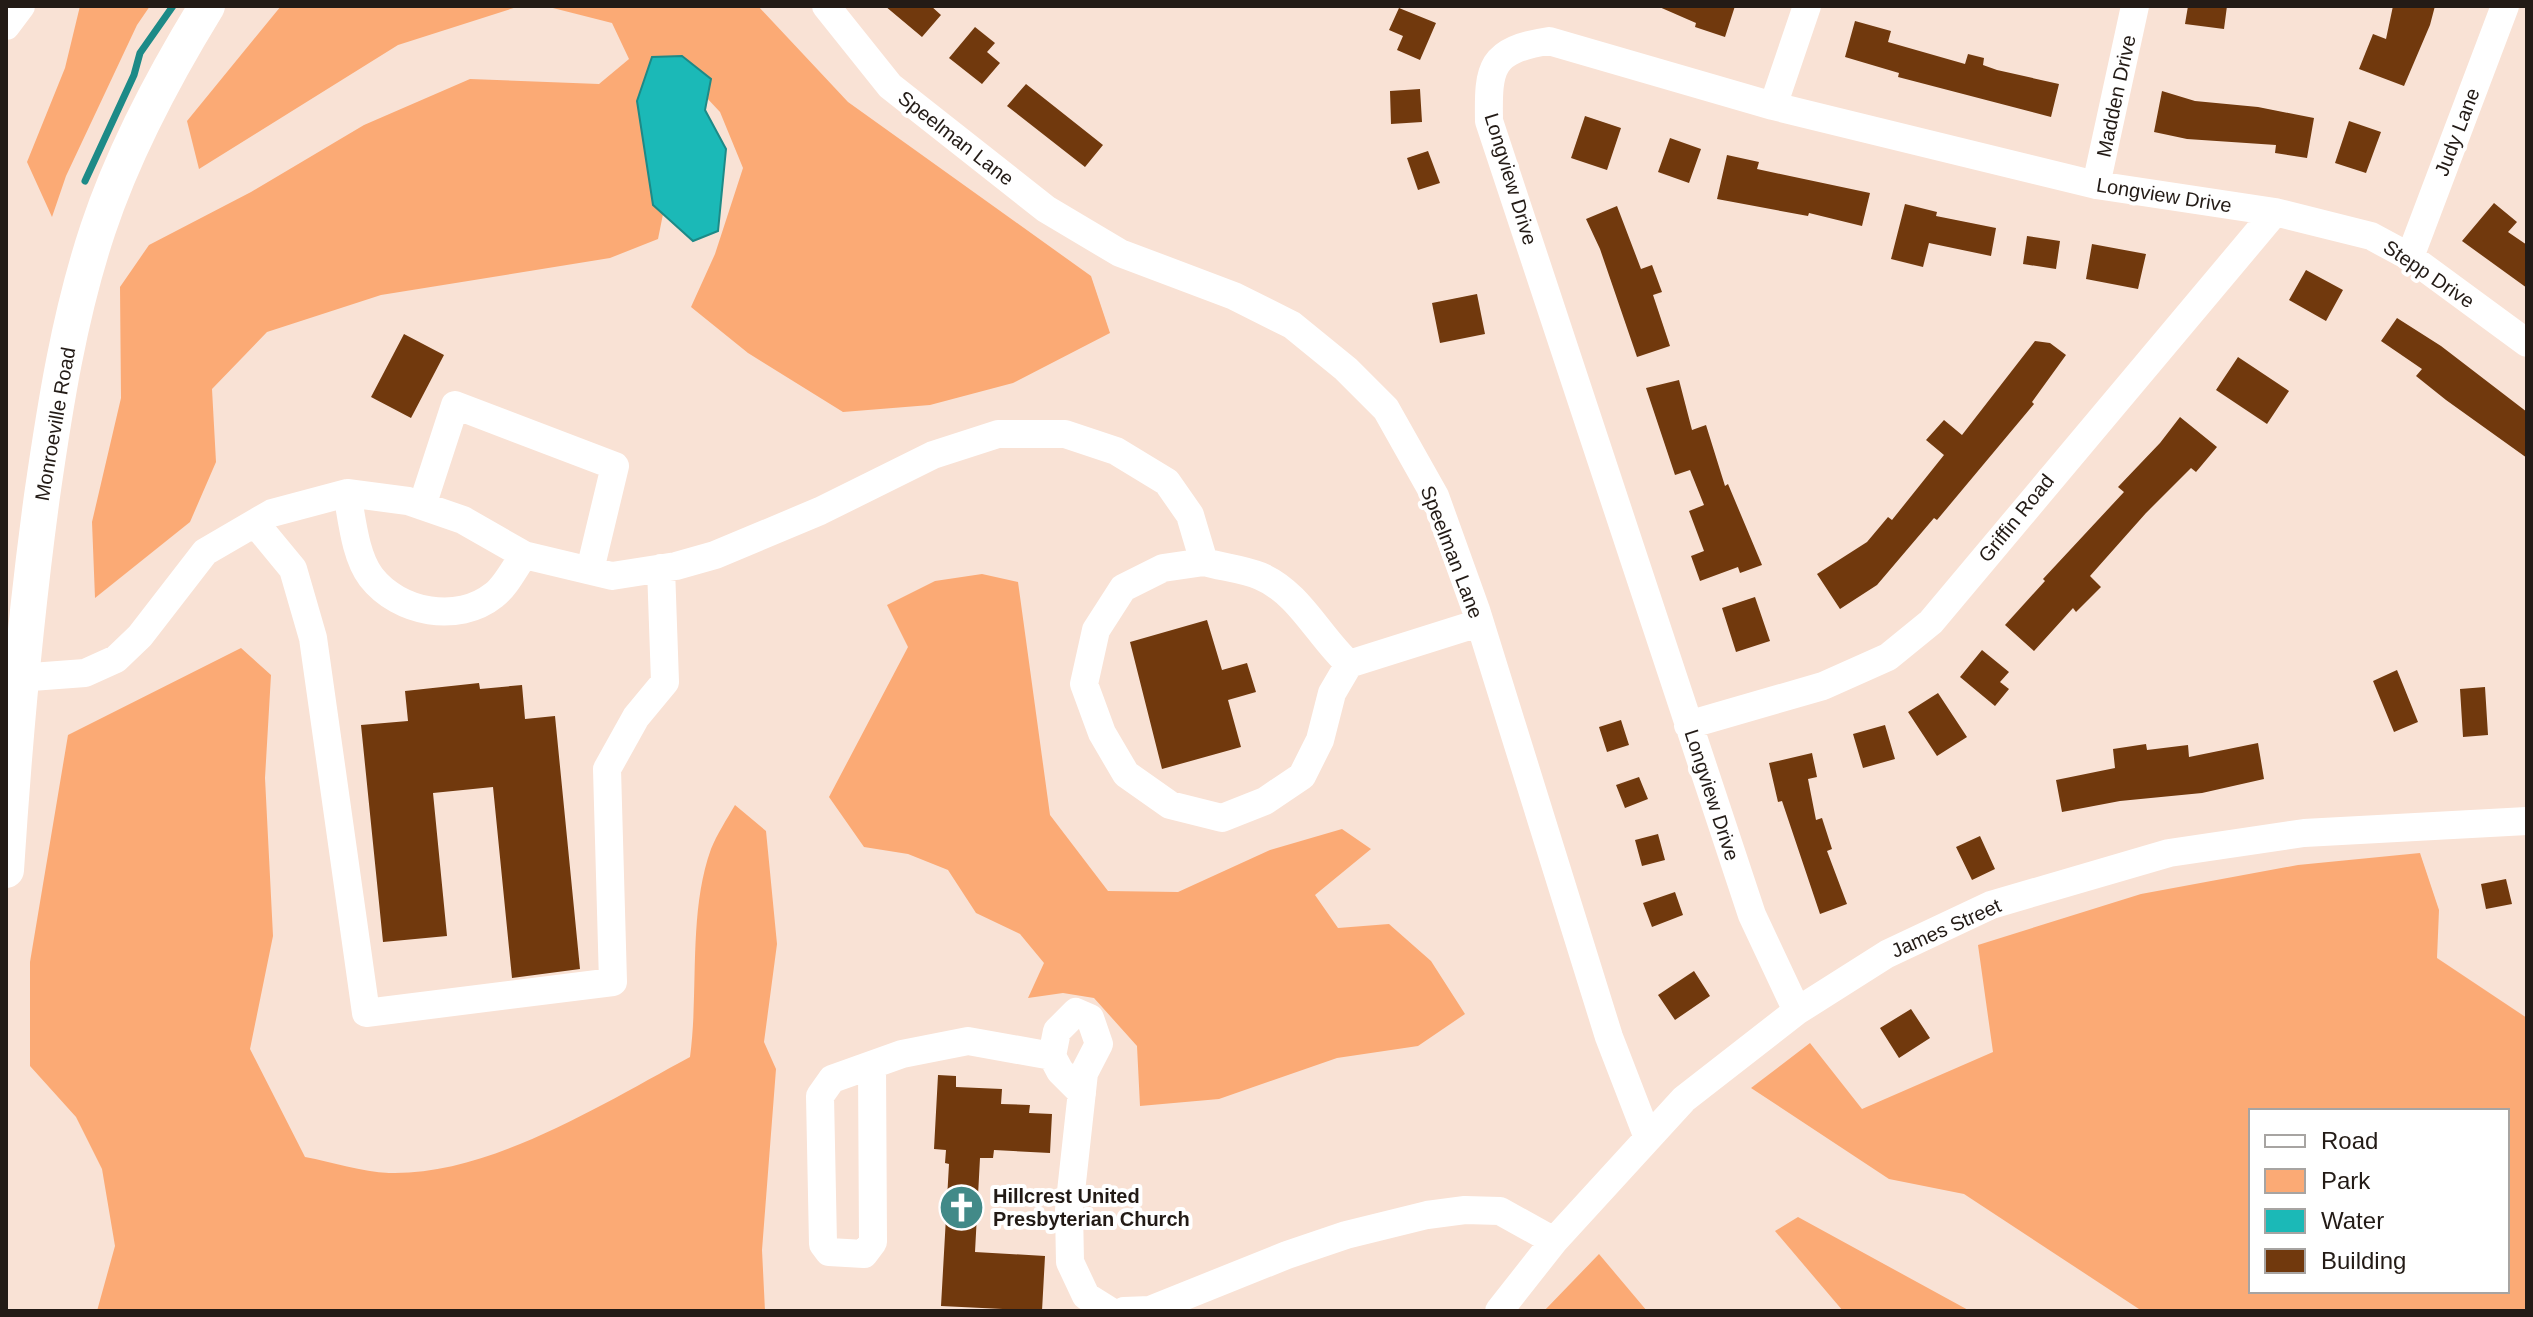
<svg xmlns="http://www.w3.org/2000/svg" width="2533" height="1317" viewBox="0 0 2533 1317" font-family="Arial,sans-serif">
  <style>
    .green { fill: #fbaa75; fill-rule: evenodd }
    .water { fill: #1bb9b7; stroke: #1d8a87; stroke-width: 2 }
    .lines { fill: none; stroke-linecap: round; stroke-linejoin: round }
    .stream { stroke: #1d8a87; stroke-width: 7 }
    .building { fill: #71390d }
    .minor { stroke: #fff; stroke-width: 28 }
    .major { stroke: #fff; stroke-width: 36 }
    .labels { text-anchor: middle; stroke-width: 8; stroke-linejoin: round; paint-order: stroke }
    .street-label { font-size: 20px; fill: #231b16; stroke: #fff }
    .poi-label { font-size: 20px; font-weight: bold; fill: #231b16; stroke: #fff; text-anchor: start }
  </style>
  <rect width="100%" height="100%" fill="#f9e2d5"/>
  <path class="green" d="M80 6H150L137 25 66 176 52 217 27 162 65 68Z
    M281 6H520L398 45 199 169 187 121Z
    M545 6H758L848 102 1091 276 1110 333 1013 383 930 405 843 412 748 353 691 307 715 254 743 168 720 112 690 80 658 239 610 258 381 295 267 332 212 389 216 462 190 522 95 598 92 522 121 398 120 287 149 245 251 192 364 125 470 79 599 84 629 59 612 23Z
    M982 574 1018 582 1050 815 1108 891 1178 892 1270 850 1342 829 1371 849 1315 895 1338 928 1389 924 1431 961 1465 1014 1418 1046 1337 1058 1219 1099 1140 1106 1137 1046 1094 998 1063 993 1028 998 1044 963 1020 934 976 913 948 870 908 854 864 847 829 797 908 647 887 605 935 581Z
    M241 648 271 675 265 778 273 936 250 1049 305 1157C332 1162 362 1172 389 1173 489 1176 604 1103 690 1057 699 990 688 913 711 849 717 834 727 819 735 805L766 831 777 944 764 1042 776 1069 762 1250 765 1311H97L115 1246 102 1169 76 1117 30 1066V962L68 735Z
    M2420 853 2439 910 2437 958 2527 1018V1311H2142L1964 1194 1889 1179 1751 1088 1810 1043 1862 1109 1993 1052 1978 945 2141 894 2298 865ZM2507 1111V1291H2251V1111Z
    M1798 1217 1970 1311H1843L1775 1231Z
    M1599 1254 1647 1311H1544Z"/>
  <path class="water" d="M682 56 711 79 705 110 726 149 718 231 693 241 653 205 637 101 652 57Z"/>
  <g class="lines">
    <path class="stream" d="M85 181 134 75 140 53 173 6"/>
  </g>
  <path class="building" d="M885 6H931L941 15 922 37Z
    M1657 6H1735L1725 37 1695 27 1696 23Z
    M2188 6H2227L2224 29 2185 24Z
    M2393 6H2435L2430 25 2404 86 2359 69 2373 34 2386 39Z
    M1399 8 1436 23 1420 60 1397 50 1403 36 1389 30Z
    M1855 21 1891 31 1888 42 1965 64 1968 54 1984 58 1983 65 1997 70 2059 84 2051 117 1898 77 1899 73 1845 57Z
    M975 27 995 43 987 52 1000 63 982 84 949 58Z
    M1026 84 1103 145 1085 167 1007 106Z
    M1420 89 1422 122 1391 124 1390 91Z
    M2162 91 2195 101 2258 107 2314 118 2307 158 2275 153 2276 145 2187 139 2154 132Z
    M1585 116 1621 128 1607 170 1571 158Z
    M2349 121 2381 132 2366 173 2335 163Z
    M1670 138 1701 149 1689 183 1658 172Z
    M1428 151 1440 183 1418 190 1407 158Z
    M1727 155 1759 162 1757 169 1870 193 1862 226 1809 213 1808 216 1717 199Z
    M2494 203 2517 222 2508 232 2527 245V288L2462 241Z
    M1905 204 1937 212 1936 216 1996 228 1991 256 1929 243 1923 267 1891 259Z
    M1617 206 1641 269 1652 265 1662 292 1653 295 1670 346 1637 357 1600 249 1586 219Z
    M2027 236 2060 241 2056 269 2023 264Z
    M2092 244 2146 254 2138 289 2086 279Z
    M2306 270 2343 290 2326 321 2289 300Z
    M1477 294 1485 334 1440 343 1432 303Z
    M2397 318 2441 346 2527 412V458L2446 400 2416 376 2422 369 2381 341Z
    M404 334 444 355 411 418 371 397Z
    M2035 341 2050 343 2066 355 2032 402 2034 404 1937 520 1934 518 1877 585 1840 609 1817 574 1867 542 1888 517 1892 520 1944 455 1926 440 1944 420 1962 435Z
    M2238 357 2289 391 2267 424 2216 390Z
    M1679 380 1692 430 1706 425 1725 486 1728 484 1762 565 1740 573 1738 567 1700 581 1691 556 1704 551 1689 511 1704 505 1690 470 1675 475 1646 388Z
    M2180 417 2217 447 2196 472 2191 468 2146 513 2090 576 2101 587 2076 612 2073 608 2034 651 2005 625 2045 581 2043 579 2124 492 2118 487 2160 443Z
    M1755 597 1770 641 1736 652 1722 608Z
    M1207 620 1222 670 1247 663 1256 692 1228 700 1241 747 1162 769 1130 642Z
    M1982 650 2009 672 2000 682 2009 689 1995 706 1960 677Z
    M2397 670 2418 722 2394 732 2373 681Z
    M479 683 480 689 522 685 525 719 555 716 580 969 512 978 493 787 433 793 447 936 383 942 361 725 408 721 405 691Z
    M2485 687 2488 735 2463 737 2460 689Z
    M1938 693 1967 737 1937 756 1908 712Z
    M1621 720 1629 745 1607 752 1599 727Z
    M1885 725 1895 759 1863 768 1853 734Z
    M2258 743 2264 779 2202 793 2120 801 2062 812 2056 780 2115 768 2113 749 2146 744 2147 750 2188 745 2189 757Z
    M1812 753 1817 777 1808 779 1816 820 1822 818 1832 849 1827 851 1847 904 1820 914 1782 801 1778 802 1769 763Z
    M1639 777 1648 799 1625 808 1616 785Z
    M1658 834 1665 860 1642 866 1635 840Z
    M1980 836 1995 869 1972 880 1956 847Z
    M2506 879 2512 904 2486 909 2481 884Z
    M1675 892 1683 915 1652 927 1643 903Z
    M1694 971 1710 996 1675 1020 1658 995Z
    M1911 1009 1930 1038 1899 1058 1880 1028Z
    M938 1075 956 1076V1087L1002 1089 1001 1104 1030 1105 1029 1113 1052 1114 1050 1153 994 1150 993 1158H980L975 1252 1045 1256 1042 1311 941 1306 949 1164 945 1163 946 1150 934 1149Z"/>
  <g class="lines">
    <path class="minor" d="M826 6 890 86 1046 209 1120 253 1234 296 1292 325 1346 369 1386 409 1435 496 1476 610 1609 1037 1648 1138
      M6 26 21 6
      M1773 106 1807 6
      M2096 185 2135 6
      M2410 257 2505 6
      M347 493C352 519 355 556 371 577 399 613 458 624 494 595 506 586 515 567 524 555
      M422 506 455 405 615 466 590 570
      M255 523 293 569 313 638 366 1013 613 982 607 769 636 717 665 682 661 568
      M1204 562 1163 568 1123 588 1096 630 1084 684 1102 733 1126 774 1170 805 1222 818 1265 801 1302 776 1320 740 1332 693 1349 664
      M18 678 85 673 116 659 140 636 205 552 272 513 347 493 408 501 463 520 524 555 612 576 676 566 715 555 820 511 933 455 998 434H1065L1116 451 1167 482 1190 515 1204 562C1222 567 1243 569 1260 576 1299 592 1319 637 1349 664L1479 623
      M1688 725 1823 686 1888 657 1931 622 2275 212
      M1797 1011 1752 915 1489 121C1488 67 1490 50 1549 41L1773 106 2096 185 2275 212 2371 236 2410 257 2527 343
      M872 1065 873 1242 864 1254 829 1252 823 1244 820 1096 832 1079 902 1054 968 1041 1052 1056
      M1082 1093 1060 1071 1052 1056 1057 1031 1076 1012 1090 1018 1099 1044 1084 1073 1069 1210 1070 1262 1086 1296 1110 1311
      M1124 1311 1150 1310 1287 1255 1346 1235 1427 1215 1465 1210 1500 1211 1554 1241
      M1499 1311 1554 1241 1684 1099 1797 1011 1887 954 1991 905 2169 853 2304 833 2527 821"/>
    <path class="major" d="M6 870C14 745 25 621 42 496 55 406 69 316 98 229 124 151 164 76 207 6"/>
  </g>
  <defs>
    <symbol id="church-disc" viewBox="-11 -11 22 22"><circle r="9.5" fill="#428a88" stroke="#fff"/><path d="M-1.2-6h2.4v3.5h3.3v2.4h-3.3V6h-2.4V-.1h-3.3v-2.4h3.3Z" fill="#fff"/></symbol>
  </defs>
  <g fill-rule="evenodd">
    <use href="#church-disc" x="936" y="1182" width="51" height="51"/>
  </g>
  <g class="labels">
    <g class="street-label">
      <text transform="translate(2116 96) rotate(-78)" y="7">Madden Drive</text>
      <text transform="translate(2457 132) rotate(-69)" y="7">Judy Lane</text>
      <text transform="translate(956 138) rotate(38)" y="7">Speelman Lane</text>
      <text transform="translate(1511 179) rotate(73)" y="7">Longview Drive</text>
      <text transform="translate(2164 195) rotate(9)" y="7">Longview Drive</text>
      <text transform="translate(2429 274) rotate(34)" y="7">Stepp Drive</text>
      <text transform="translate(55 424) rotate(-80)" y="7">Monroeville Road</text>
      <text transform="translate(2016 518) rotate(-51)" y="7">Griffin Road</text>
      <text transform="translate(1452 552) rotate(69)" y="7">Speelman Lane</text>
      <text transform="translate(1712 795) rotate(72)" y="7">Longview Drive</text>
      <text transform="translate(1946 928) rotate(-24)" y="7">James Street</text>
    </g>
    <g class="poi-label">
      <text x="993" y="1203">Hillcrest United<tspan x="993" dy="23">Presbyterian Church</tspan></text>
    </g>
  </g>
  <rect width="2533" height="1317" fill="none" stroke="#231b16" stroke-width="16"/>
  <rect x="2249" y="1109" width="260" height="184" fill="#ffffff" stroke="#a7a4a2" stroke-width="2"/>
  <rect x="2265" y="1135" width="40" height="12" fill="#ffffff" stroke="#a7a4a2" stroke-width="2"/>
  <text x="2321" y="1149" font-size="24" fill="#231b16">Road</text>
  <rect x="2265" y="1169" width="40" height="24" fill="#fbaa75" stroke="#a7a4a2" stroke-width="2"/>
  <text x="2321" y="1189" font-size="24" fill="#231b16">Park</text>
  <rect x="2265" y="1209" width="40" height="24" fill="#1bb9b7" stroke="#a7a4a2" stroke-width="2"/>
  <text x="2321" y="1229" font-size="24" fill="#231b16">Water</text>
  <rect x="2265" y="1249" width="40" height="24" fill="#71390d" stroke="#a7a4a2" stroke-width="2"/>
  <text x="2321" y="1269" font-size="24" fill="#231b16">Building</text>
</svg>
